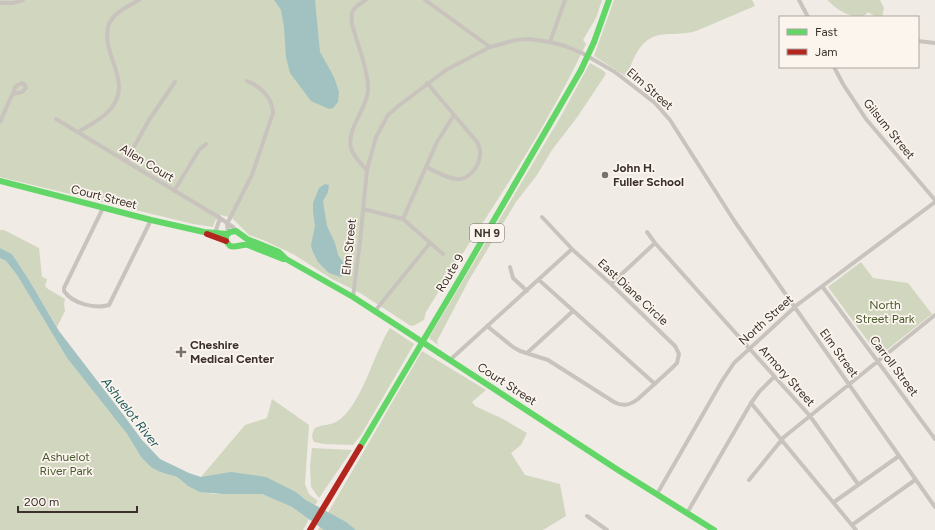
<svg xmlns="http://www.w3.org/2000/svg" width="935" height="530" viewBox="0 0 935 530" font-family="Figtree,sans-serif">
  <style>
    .green { fill: #d1d6bf }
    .water { fill: #a1c2c1 }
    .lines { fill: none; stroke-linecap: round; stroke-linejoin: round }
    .street { stroke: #c9c3be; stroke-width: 4 }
    .fast { stroke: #63d668; stroke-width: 6 }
    .jam { stroke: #b3261e; stroke-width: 6 }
    .fast-bridge { stroke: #63d668; stroke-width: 6 }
    .poi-dot { fill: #7a716c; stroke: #fbf5ee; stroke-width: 1.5 }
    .labels { text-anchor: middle; stroke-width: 3.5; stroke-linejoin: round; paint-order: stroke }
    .shield { fill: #fbf5ee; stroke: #756b66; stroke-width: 1 }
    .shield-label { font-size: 11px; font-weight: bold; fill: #3b302b }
    .street-label { font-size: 12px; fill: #3b302b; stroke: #fbf5ee }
    .poi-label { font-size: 12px; font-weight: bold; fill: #3b302b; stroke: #fbf5ee; text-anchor: start }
    .park-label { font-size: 12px; fill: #4a5a2e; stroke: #fbf5ee }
    .water-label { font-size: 13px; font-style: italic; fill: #1f5a5e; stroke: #fbf5ee }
  </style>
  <rect width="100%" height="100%" fill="#f0ebe5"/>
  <path class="green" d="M0 0H602L596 18 583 40 586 44C551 118 507 186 463 253 450 273 438 293 426 312L424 320 415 325 411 326 360 293 332 279 293 254 263 240 249 235 232 218 221 215 215 221 213 227 193 224 0 177Z
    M614 0H752L755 6C735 14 716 23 696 31 684 35 671 33 659 35 640 39 632 60 627 77L594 56Z
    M827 0H880L884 8 882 17H876L868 12 863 17C847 17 838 10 827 0Z
    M590 63 604 71 606 74 578 116 552 150 537 175 516 202 469 280 437 341 438 345 429 338 561 116Z
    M0 230H4L39 248 42 277 47 279 45 286 48 289 65 299 64 304 65 311 57 327 29 280 12 254 0 248Z
    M0 258 6 261 17 275 67 358 127 434 141 457 160 472 177 477 188 486 213 494H262L292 507 309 519 303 530H0Z
    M861 262 873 278 908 283 932 314 879 356 828 287Z
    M390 328 414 344 361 435 353 445 324 444 314 442C311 437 312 433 315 428 321 425 330 425 336 422 361 408 374 352 390 328Z
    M422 351 486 390 472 402 475 406 503 419 527 433 521 445 511 453 525 475 560 484 566 516 543 530H318Z
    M272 399 309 425 305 484 309 494 318 501 315 505 306 500 296 492 201 477 245 425 267 418Z
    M312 448 352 450 319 498 311 487 310 466Z"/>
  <path class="water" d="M274 0H315L320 52 334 77 339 92 338 102 333 108 329 109 311 101 290 73 286 57 284 27 281 10Z
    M325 184 329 185 328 192 323 201 327 226 335 243 338 255 346 266V273L341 277 329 273 318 262 312 250 311 245 315 226 313 212V203L319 188Z
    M0 248 12 254 29 280 59 331 125 417 142 440 160 459 189 473 201 477 231 472 266 477 296 492 306 500 346 522 356 530H324L292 507 262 494H223L200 492 188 486 177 477 160 472 151 467 141 457 127 434 67 358 17 275 6 261 0 258Z"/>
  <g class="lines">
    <path class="street" d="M366 0C354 7 350 10 352 24 357 43 368 69 368 87 369 107 346 128 351 148 353 156 361 164 367 170
      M425 0 490 47
      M799 0 808 17
      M0 3H13L23 0
      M918 41 935 43
      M550 42 565 0
      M834 67 843 84 866 119 935 200
      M56 119 220 218 233 227 236 231
      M0 122 16 86 22 83 25 85 26 88 22 92 13 94
      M78 132C95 122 119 111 119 87 119 75 113 63 110 52 107 42 105 31 110 22 116 11 129 6 139 0
      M126 161 149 120 175 82
      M426 167C435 171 446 178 456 179 468 181 480 166 480 154 481 150 479 146 477 142L427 83
      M174 191 199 150 206 144
      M103 208 64 288V291C73 304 95 309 109 305L151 220
      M363 209 403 219 443 254
      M403 219 437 142 454 115
      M647 232 655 243 810 416 858 484
      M215 233 220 218
      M228 233 227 224 252 175 273 113C273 98 260 86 247 81
      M510 267 513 278 527 291
      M539 280 655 384
      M611 284 655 243
      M822 286 935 439
      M353 297 360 241 367 170 376 137 388 115 397 107 446 70 490 47 516 40 529 39 550 42 565 46 582 53 615 72 655 103 670 120 735 222 935 507
      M375 311 430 243
      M487 326 513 347 520 351 548 360 614 402C623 407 630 405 638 399L671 369 677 363 679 354 675 346 611 284 574 251 542 217
      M527 353 573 311
      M450 360 572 249
      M751 403 856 530
      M749 480 784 437 935 315
      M657 494 722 381 734 363 797 305 935 202
      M834 502 899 456
      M687 513 751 403 759 392 774 377
      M587 516 607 530
      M852 525 915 480"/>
    <path class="fast" d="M594 42 609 0
      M0 181 151 220 204 232 227 234
      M286 259H283L248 245C241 244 236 248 230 246L226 241V236L230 232 236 231 247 239 279 252 286 259 353 297 407 332
      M439 353 618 470 714 530
      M360 447 458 282 581 70"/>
    <path class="jam" d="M207 234 226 241
      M310 530 360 447"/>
    <path class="fast-bridge" d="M581 70 594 42
      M407 332 439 353"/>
  </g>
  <g class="poi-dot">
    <circle cx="605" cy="175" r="4"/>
    <path d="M179 346h4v4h4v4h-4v4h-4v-4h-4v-4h4z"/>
  </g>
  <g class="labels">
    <rect class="shield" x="470" y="224" width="34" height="18" rx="3"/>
    <g class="shield-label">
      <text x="487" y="237">NH 9</text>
    </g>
    <g class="street-label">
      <text transform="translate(650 89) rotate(41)" y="4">Elm Street</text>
      <text transform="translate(889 129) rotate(51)" y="4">Gilsum Street</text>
      <text transform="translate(147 163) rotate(31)" y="4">Allen Court</text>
      <text transform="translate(104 197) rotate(14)" y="4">Court Street</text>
      <text transform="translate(349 247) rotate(-84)" y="4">Elm Street</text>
      <text transform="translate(450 273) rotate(-59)" y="4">Route 9</text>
      <text transform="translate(633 292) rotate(43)" y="4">East Diane Circle</text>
      <text transform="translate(766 320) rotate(-42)" y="4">North Street</text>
      <text transform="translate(839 353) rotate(54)" y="4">Elm Street</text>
      <text transform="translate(894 366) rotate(53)" y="4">Carroll Street</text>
      <text transform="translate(787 376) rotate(48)" y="4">Armory Street</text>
      <text transform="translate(507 384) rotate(33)" y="4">Court Street</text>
    </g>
    <g class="poi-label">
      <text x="613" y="172">John H.<tspan x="613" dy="14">Fuller School</tspan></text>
      <text x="190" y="349">Cheshire<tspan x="190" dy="14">Medical Center</tspan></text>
    </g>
    <g class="park-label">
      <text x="885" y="309">North<tspan x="885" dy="14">Street Park</tspan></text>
      <text x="66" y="461">Ashuelot<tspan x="66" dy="14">River Park</tspan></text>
    </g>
    <g class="water-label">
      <text transform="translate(131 412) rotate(52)" y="5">Ashuelot River</text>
    </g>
  </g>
  <rect x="779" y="16" width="140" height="52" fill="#fbf5ee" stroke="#aea6a0"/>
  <rect x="787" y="29" width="20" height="6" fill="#63d668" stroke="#aea6a0"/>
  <text x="815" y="36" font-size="12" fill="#3b302b">Fast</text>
  <rect x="787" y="49" width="20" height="6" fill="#b3261e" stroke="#aea6a0"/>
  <text x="815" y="56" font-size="12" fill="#3b302b">Jam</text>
  <path d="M18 506v6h119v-6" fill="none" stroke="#3b302b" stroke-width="2"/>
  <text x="24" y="506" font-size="12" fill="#3b302b" stroke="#fbf5ee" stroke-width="3" paint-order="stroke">200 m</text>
</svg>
